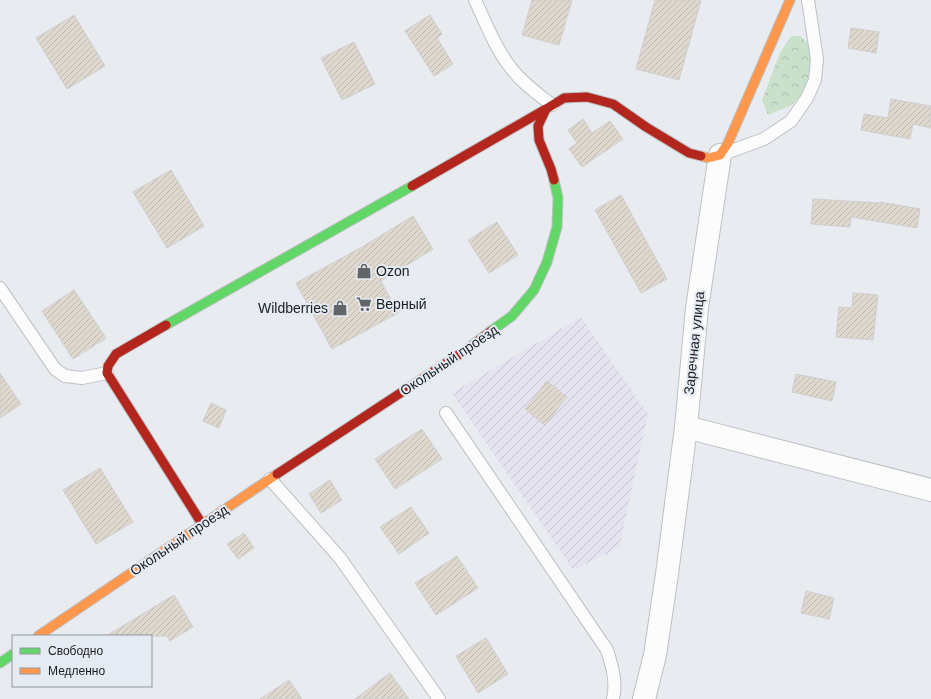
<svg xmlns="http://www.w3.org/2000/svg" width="931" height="699" font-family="Helvetica,sans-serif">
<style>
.industrial{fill:url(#industrial-furrows)}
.forest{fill:url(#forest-crowns)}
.building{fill:url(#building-hatch);stroke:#cececf}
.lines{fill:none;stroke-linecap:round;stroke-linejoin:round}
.lane-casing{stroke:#bdbfc3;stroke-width:14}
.street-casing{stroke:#bdbfc3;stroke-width:24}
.fast-casing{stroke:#bdbfc3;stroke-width:11}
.slow-casing{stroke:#bdbfc3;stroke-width:11}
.jam-casing{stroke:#bdbfc3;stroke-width:11}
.lane{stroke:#fcfcfd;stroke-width:12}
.street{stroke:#fcfcfd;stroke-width:22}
.fast{stroke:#63d668;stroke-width:9}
.slow{stroke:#ff974d;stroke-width:9}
.jam{stroke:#b3261e;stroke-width:9}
.labels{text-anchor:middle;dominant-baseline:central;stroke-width:4;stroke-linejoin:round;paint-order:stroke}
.poi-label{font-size:14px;fill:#1a1c1f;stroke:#e5ebf3;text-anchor:start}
.street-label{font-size:14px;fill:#1a1c1f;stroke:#e5ebf3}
</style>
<defs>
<pattern id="industrial-furrows" width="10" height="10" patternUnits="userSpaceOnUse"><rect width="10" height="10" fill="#e6e3f0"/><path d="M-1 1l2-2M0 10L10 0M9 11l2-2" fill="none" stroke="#c5c2cd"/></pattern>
<pattern id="forest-crowns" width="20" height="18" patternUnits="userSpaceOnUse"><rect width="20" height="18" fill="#c9e0ca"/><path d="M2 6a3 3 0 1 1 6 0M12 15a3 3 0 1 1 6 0" fill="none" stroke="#acc0ad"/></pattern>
<pattern id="building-hatch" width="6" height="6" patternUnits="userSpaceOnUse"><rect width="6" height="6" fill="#dfd8ce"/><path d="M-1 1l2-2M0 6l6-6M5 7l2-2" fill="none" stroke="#bfb9b0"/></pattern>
</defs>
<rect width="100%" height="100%" fill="#e8ecf0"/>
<path class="industrial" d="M581,317L648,414L619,548L573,570L452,393Z"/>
<path class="forest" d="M791,36H800L810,45V66L805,92L790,106L768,115L762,100L780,53Z"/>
<g class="building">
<path d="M532,0H572L559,45L522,35Z"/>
<path d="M655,0H701L679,80L636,69Z"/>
<path d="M74,15L105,66L67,89L36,38Z"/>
<path d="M430,15L442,34L437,38L453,64L434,76L405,31Z"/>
<path d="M851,28L879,32L876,53L848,48Z"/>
<path d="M354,42L375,84L342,100L321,58Z"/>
<path d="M891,99L931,106V128L913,124L910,139L861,130L864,114L888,118Z"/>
<path d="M583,119L592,133L610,121L623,139L582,167L569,149L577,143L568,130Z"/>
<path d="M171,170L204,226L167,248L133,192Z"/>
<path d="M621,195L667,279L641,293L595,210Z"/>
<path d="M813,199L880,203V202L920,209L917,228L851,217L850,227L811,224Z"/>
<path d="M413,216L433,249L381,281L398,313L332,349L296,283L362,247Z"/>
<path d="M497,222L518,255L489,273L468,240Z"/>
<path d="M74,290L106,338L73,359L42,311Z"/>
<path d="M853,293L878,295L873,340L836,337L839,307L852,308Z"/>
<path d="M0,373L21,404L0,418Z"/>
<path d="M796,374L836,382L832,401L792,392Z"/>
<path d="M547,381L567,397L545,425L525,409Z"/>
<path d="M211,403L226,410L219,428L203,421Z"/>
<path d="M422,429L442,459L395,489L375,459Z"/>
<path d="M100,468L133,522L96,544L63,490Z"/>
<path d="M330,480L342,500L321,513L309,494Z"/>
<path d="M411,507L429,533L399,554L380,527Z"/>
<path d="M244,533L254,548L238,559L227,544Z"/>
<path d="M457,556L478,588L436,615L415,583Z"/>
<path d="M806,591L834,598L829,619L801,613Z"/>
<path d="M174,595L193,627L170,641L167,636H106Z"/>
<path d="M486,638L508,674L478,693L456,656Z"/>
<path d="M390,673L409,699H355Z"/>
<path d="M289,680L302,699H260Z"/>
</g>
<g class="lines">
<g class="lane-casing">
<g id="lane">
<path d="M475,0C486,23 495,48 511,68C522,83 538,94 552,105"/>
<path d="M723,154L764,139L791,121L807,98L815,80L817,59L808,0"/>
<path d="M0,288L55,369L65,376L82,378L107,373"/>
<path d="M446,413L607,650C612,666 617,682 613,699"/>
<path d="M270,479L340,558L439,699"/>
</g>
</g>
<g class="street-casing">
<g id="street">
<path d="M686,427L931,490"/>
<path d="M644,699L655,655L667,574L686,427L697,308L720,155"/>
</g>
</g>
<g class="fast-casing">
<g id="fast">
<path d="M166,325L412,186"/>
<path d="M491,331L512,316L534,290L547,262L557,227L558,198L554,180"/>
<path d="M0,663L13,654"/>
</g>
</g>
<g class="slow-casing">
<g id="slow">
<path d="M701,156L708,158L720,155L728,143L790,0"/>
<path d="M38,636L277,474"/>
</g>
</g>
<g class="jam-casing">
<g id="jam">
<path d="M554,180L551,169L539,140L538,126L546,109L564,98L587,97L613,104L646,127L689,153L701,156"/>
<path d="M412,186L546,109"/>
<path d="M166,325L116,354L108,366L107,373L202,524"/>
<path d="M277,474L466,350L491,331"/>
</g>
</g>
<use href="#lane" class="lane"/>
<use href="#street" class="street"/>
<use href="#fast" class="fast"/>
<use href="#slow" class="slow"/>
<use href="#jam" class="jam"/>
</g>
<defs>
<g id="shop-bare" transform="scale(1.2)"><path d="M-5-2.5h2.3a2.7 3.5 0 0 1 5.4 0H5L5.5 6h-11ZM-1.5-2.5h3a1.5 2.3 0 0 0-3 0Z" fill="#626568" stroke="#e5ebf3" stroke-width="2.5" paint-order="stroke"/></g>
<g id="supermarket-bare" transform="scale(1.2)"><path d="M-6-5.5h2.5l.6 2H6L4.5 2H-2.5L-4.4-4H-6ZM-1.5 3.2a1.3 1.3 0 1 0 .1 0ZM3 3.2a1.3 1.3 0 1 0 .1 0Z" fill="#626568" stroke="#e5ebf3" stroke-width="2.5" paint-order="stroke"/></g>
</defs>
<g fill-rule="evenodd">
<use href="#shop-bare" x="364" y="271"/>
<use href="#supermarket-bare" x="364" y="304"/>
<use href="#shop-bare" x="340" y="308"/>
</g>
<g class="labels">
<g class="poi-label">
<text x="376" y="271">Ozon</text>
<text x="376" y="304">Верный</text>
<text x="328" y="308" text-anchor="end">Wildberries</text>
</g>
<g class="street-label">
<text transform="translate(694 343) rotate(-84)">Заречная улица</text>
<text transform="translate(449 360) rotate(-34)">Окольный проезд</text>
<text transform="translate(179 540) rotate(-34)">Окольный проезд</text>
</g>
</g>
<rect x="12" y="635" width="140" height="52" fill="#e5ebf3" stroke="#94989e"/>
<rect x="20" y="648" width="20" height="6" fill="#63d668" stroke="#94989e"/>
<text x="48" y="655" font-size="12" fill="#1a1c1f">Свободно</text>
<rect x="20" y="668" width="20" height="6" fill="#ff974d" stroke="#94989e"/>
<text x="48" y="675" font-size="12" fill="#1a1c1f">Медленно</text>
</svg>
